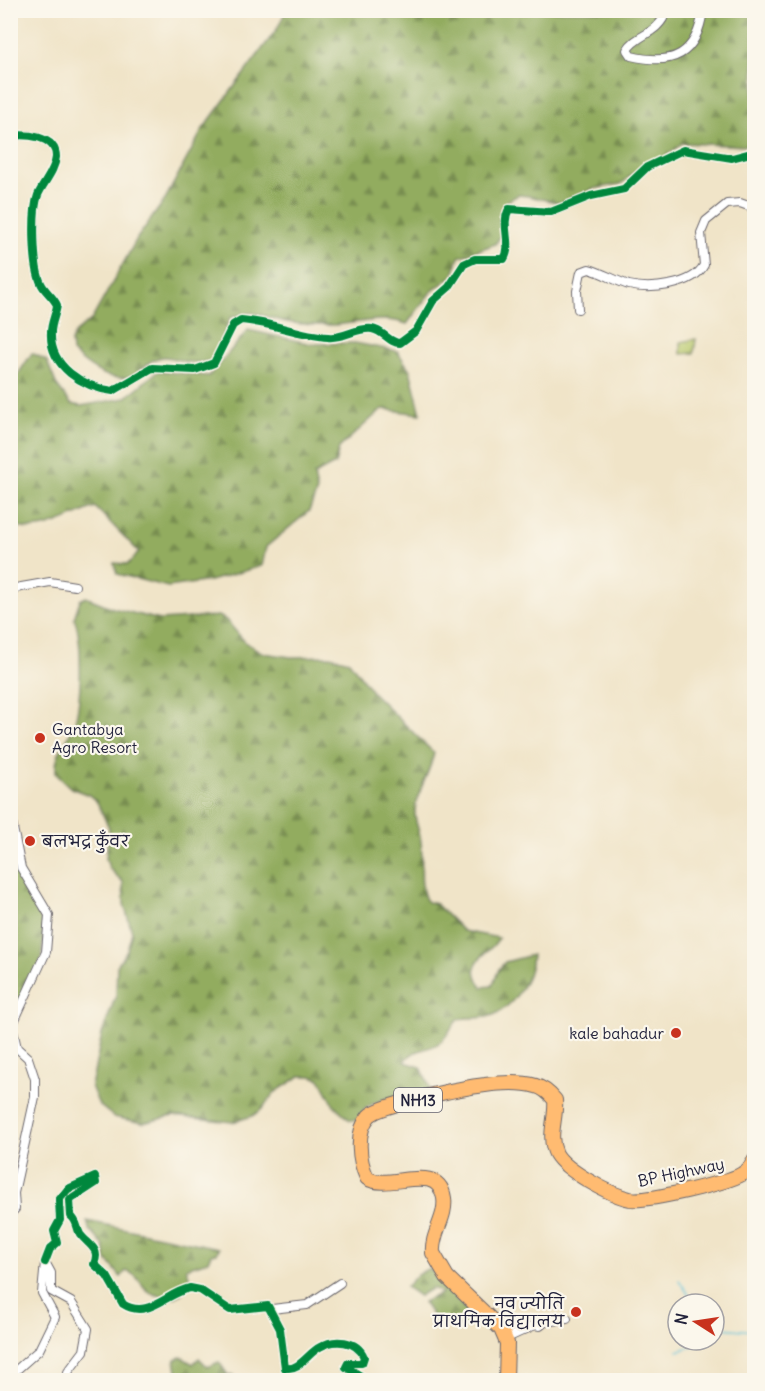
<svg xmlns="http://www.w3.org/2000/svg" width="765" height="1391" font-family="Delius,'Playpen Sans Deva',sans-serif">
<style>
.forest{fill:url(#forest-firs);stroke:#5a674d;stroke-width:1.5}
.park{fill:#b8c86b;stroke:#6d7553;stroke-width:1.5}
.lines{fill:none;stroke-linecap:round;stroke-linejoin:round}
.stream{stroke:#59c0d7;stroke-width:1.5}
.street-casing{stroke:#6a666c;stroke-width:10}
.highway-casing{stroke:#6a666c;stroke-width:16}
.street{stroke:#fff;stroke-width:8}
.highway{stroke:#ffbb71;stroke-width:14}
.cycleway-casing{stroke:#fbf7ec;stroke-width:11}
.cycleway{stroke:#00873e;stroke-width:8}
.poi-dot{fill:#c8321e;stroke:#fbf7ec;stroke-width:2}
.labels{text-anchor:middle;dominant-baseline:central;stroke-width:4.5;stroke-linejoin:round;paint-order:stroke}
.shield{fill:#fbf7ec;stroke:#636270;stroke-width:1.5}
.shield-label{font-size:15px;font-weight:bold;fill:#22223b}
.poi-label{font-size:16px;fill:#22223b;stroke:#fbf7ec;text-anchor:start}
.street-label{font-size:16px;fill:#22223b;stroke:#fbf7ec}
</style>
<defs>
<pattern id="forest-firs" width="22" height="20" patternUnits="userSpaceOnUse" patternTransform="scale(1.5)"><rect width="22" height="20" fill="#92ac5f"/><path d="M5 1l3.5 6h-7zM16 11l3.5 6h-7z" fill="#778c50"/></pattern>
</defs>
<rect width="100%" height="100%" fill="#fbf7ec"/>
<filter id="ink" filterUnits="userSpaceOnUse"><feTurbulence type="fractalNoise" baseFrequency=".0167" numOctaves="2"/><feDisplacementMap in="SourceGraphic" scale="12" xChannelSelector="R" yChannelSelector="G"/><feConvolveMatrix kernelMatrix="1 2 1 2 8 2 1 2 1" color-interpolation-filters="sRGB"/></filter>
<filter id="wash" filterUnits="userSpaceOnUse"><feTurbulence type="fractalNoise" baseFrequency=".008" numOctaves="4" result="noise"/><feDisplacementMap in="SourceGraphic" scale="24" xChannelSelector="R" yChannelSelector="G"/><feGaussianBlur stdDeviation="1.35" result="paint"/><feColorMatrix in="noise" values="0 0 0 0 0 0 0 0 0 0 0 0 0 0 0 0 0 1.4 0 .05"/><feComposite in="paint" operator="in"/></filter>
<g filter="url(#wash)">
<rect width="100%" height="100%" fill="#f0e4c8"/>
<g class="forest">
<path d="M286,11H754V127L747,146L682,143L667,156L641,167L621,184L593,189L560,203L528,196L518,195L509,200L503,207L501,236L495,244L459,257L453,275L430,293L407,324C379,314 353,326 325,325C310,325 292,324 279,320C254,314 257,309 230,318L214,361C206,361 198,363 190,362C182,362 171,356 163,357C151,358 144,368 135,374C113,387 87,366 72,352L71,341L76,332L92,319L138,237L164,201L203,129L277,29Z"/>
<path d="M248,330L312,344L355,343L397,351L410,370L421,414L382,409L339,448L335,464L314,475L317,491L309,511L266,547L262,566L210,581L168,587L117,574L114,563L128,564L139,552L95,507C68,517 38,538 11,524V385L32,353L47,361L57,386L71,404L81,406L125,398L158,371L209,376Z"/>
<path d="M86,597L113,608L160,620L219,616L226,620L246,643L263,653L291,657L330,656L349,661L373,693L434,753C430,773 417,791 415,810C414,821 420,831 421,842C424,862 417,883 427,902L436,904L463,931L499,938C489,956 463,959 482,987L492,986L499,969L505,962L532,955C531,980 512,1011 487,1017C477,1019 467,1016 458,1020C450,1027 448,1037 439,1043C428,1051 412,1048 405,1062L421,1067L431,1090C413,1095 360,1097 360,1120H350L334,1105L320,1079L311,1076H300L274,1093L261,1110L252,1116L233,1122L173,1116L143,1123L114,1117L99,1105L91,1086L93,1077L102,1034L116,995L117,966L127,950L132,932L124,904L123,882L109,868L106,859L109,828L97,802L89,795L71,788L56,774C54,754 66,744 73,727C82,706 83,638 74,618L80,600Z"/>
<path d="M10,829L16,862L45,926L41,961L11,1019Z"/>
<path d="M87,1221L219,1248L217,1253L211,1254L208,1261L186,1268L191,1281L181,1282L178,1285L182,1293L176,1297C168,1296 159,1297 151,1293C141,1288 139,1274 126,1271L121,1277L106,1259L104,1246L89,1229Z"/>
<path d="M429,1268L443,1282L464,1308L481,1318L484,1324L475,1322L468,1327L439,1326L423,1302L442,1293L432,1288L419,1296L406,1287L417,1275Z"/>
<path d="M181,1357L193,1364L199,1358L208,1367L219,1362L228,1375L235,1376C213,1376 197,1386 177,1372L175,1359Z"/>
</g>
<path class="park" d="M696,339L694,353L681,354V342Z"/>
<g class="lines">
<g class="stream">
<path d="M679,1280L695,1304"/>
<path d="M714,1323L722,1328L754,1331"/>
<path d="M714,1337L721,1329"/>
<path d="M678,1351L711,1340"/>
</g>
</g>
</g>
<g filter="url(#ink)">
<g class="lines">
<g class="street-casing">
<g id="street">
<path d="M667,10C658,36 637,33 627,50L631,56C673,66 697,55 703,10"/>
<path d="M10,136C25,134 56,135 56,157C55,171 43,183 38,195C32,211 33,266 41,283C44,291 53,296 57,305C56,314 51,323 51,332C49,367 83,387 113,391L152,368L195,370L214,363L233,325L241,320C270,322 298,335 328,337C343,339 357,327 372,329C384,331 389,343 400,343L416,331L433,301L449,287L464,264L475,259H504C513,245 500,225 509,209L551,212L591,196L624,189L647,167L683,150L732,158L751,153L754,145"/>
<path d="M578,309L577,291L581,272L589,269C603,273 616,281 629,285C650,290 693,286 704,265L701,233L706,221L727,204L740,203L754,208"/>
<path d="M10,589L50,582L75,586"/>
<path d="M10,813L21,868L49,915L46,952L12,1026L17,1048L28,1058L35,1079V1097L14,1193L15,1209L10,1214"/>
<path d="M10,1234V1248"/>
<path d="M45,1262L50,1249L57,1243L54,1231L60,1220L59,1200L68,1189L95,1177L96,1183L70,1200L71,1216C78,1222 76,1227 80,1234C88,1245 101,1248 94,1264L107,1276L123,1304C148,1320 166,1293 190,1288L200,1290L230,1310L268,1306L280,1329L285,1368C299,1371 308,1353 320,1347C334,1338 357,1340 364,1357L362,1363H348L346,1367L367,1380"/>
<path d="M272,1309L307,1305L340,1283"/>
<path d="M507,1338L535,1325L540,1326L545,1322L567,1319"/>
<path d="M13,1380V1373L39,1350L55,1317L42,1293L45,1262L51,1273V1291L71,1302L88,1329L84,1351L68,1372V1380"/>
</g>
</g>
<g class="highway-casing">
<path id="highway" d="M506,1380L507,1343L501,1329L447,1277L433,1253C431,1234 447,1217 444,1198C438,1160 388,1192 367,1178C359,1161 355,1132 369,1116C379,1105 466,1087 485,1085C500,1083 522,1082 536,1086C544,1088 550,1094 555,1100C557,1118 547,1136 556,1154C566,1171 611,1195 630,1199C646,1202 727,1183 742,1174C748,1171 751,1167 754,1161"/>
</g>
<use href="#street" class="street"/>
<use href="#highway" class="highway"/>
<g class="cycleway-casing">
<g id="cycleway">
<path d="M10,136C25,134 56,135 56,157C55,171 43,183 38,195C32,211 33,266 41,283C44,291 53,296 57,305C56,314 51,323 51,332C49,367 83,387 113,391L152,368L195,370L214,363L233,325L241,320C270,322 298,335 328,337C343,339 357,327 372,329C384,331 389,343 400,343L416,331L433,301L449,287L464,264L475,259H504C513,245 500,225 509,209L551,212L591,196L624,189L647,167L683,150L732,158L751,153L754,145"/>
<path d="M45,1262L50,1249L57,1243L54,1231L60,1220L59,1200L68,1189L95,1177L96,1183L70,1200L71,1216C78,1222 76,1227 80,1234C88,1245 101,1248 94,1264L107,1276L123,1304C148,1320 166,1293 190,1288L200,1290L230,1310L268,1306L280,1329L285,1368C299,1371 308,1353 320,1347C334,1338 357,1340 364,1357L362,1363H348L346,1367L367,1380"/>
</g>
</g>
<use href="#cycleway" class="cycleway"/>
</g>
</g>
<g class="poi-dot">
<circle cx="40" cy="738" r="6"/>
<circle cx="30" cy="841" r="6"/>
<circle cx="676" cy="1033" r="6"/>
<circle cx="576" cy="1312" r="6"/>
</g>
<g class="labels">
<rect class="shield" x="394" y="1088" width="48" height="24" rx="4.5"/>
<g class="shield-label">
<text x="418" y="1100">NH13</text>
</g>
<g class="poi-label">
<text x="52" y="729">Gantabya<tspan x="52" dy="18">Agro Resort</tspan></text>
<text x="42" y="841">बलभद्र कुँवर</text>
<text x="664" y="1033" text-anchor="end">kale bahadur</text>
<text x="564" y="1303" text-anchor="end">नव ज्योति<tspan x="564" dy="18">प्राथमिक विद्यालय</tspan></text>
</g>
<g class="street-label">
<text transform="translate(681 1172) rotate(-12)">BP Highway</text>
</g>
</g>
<rect width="765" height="1391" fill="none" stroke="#fbf7ec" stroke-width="36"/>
<g transform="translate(696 1322) rotate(282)"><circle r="28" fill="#fbf7ec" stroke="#a4a2a5" stroke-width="1.5"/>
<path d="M0-4.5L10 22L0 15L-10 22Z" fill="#c8321e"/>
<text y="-9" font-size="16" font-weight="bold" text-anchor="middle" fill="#22223b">N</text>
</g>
</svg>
